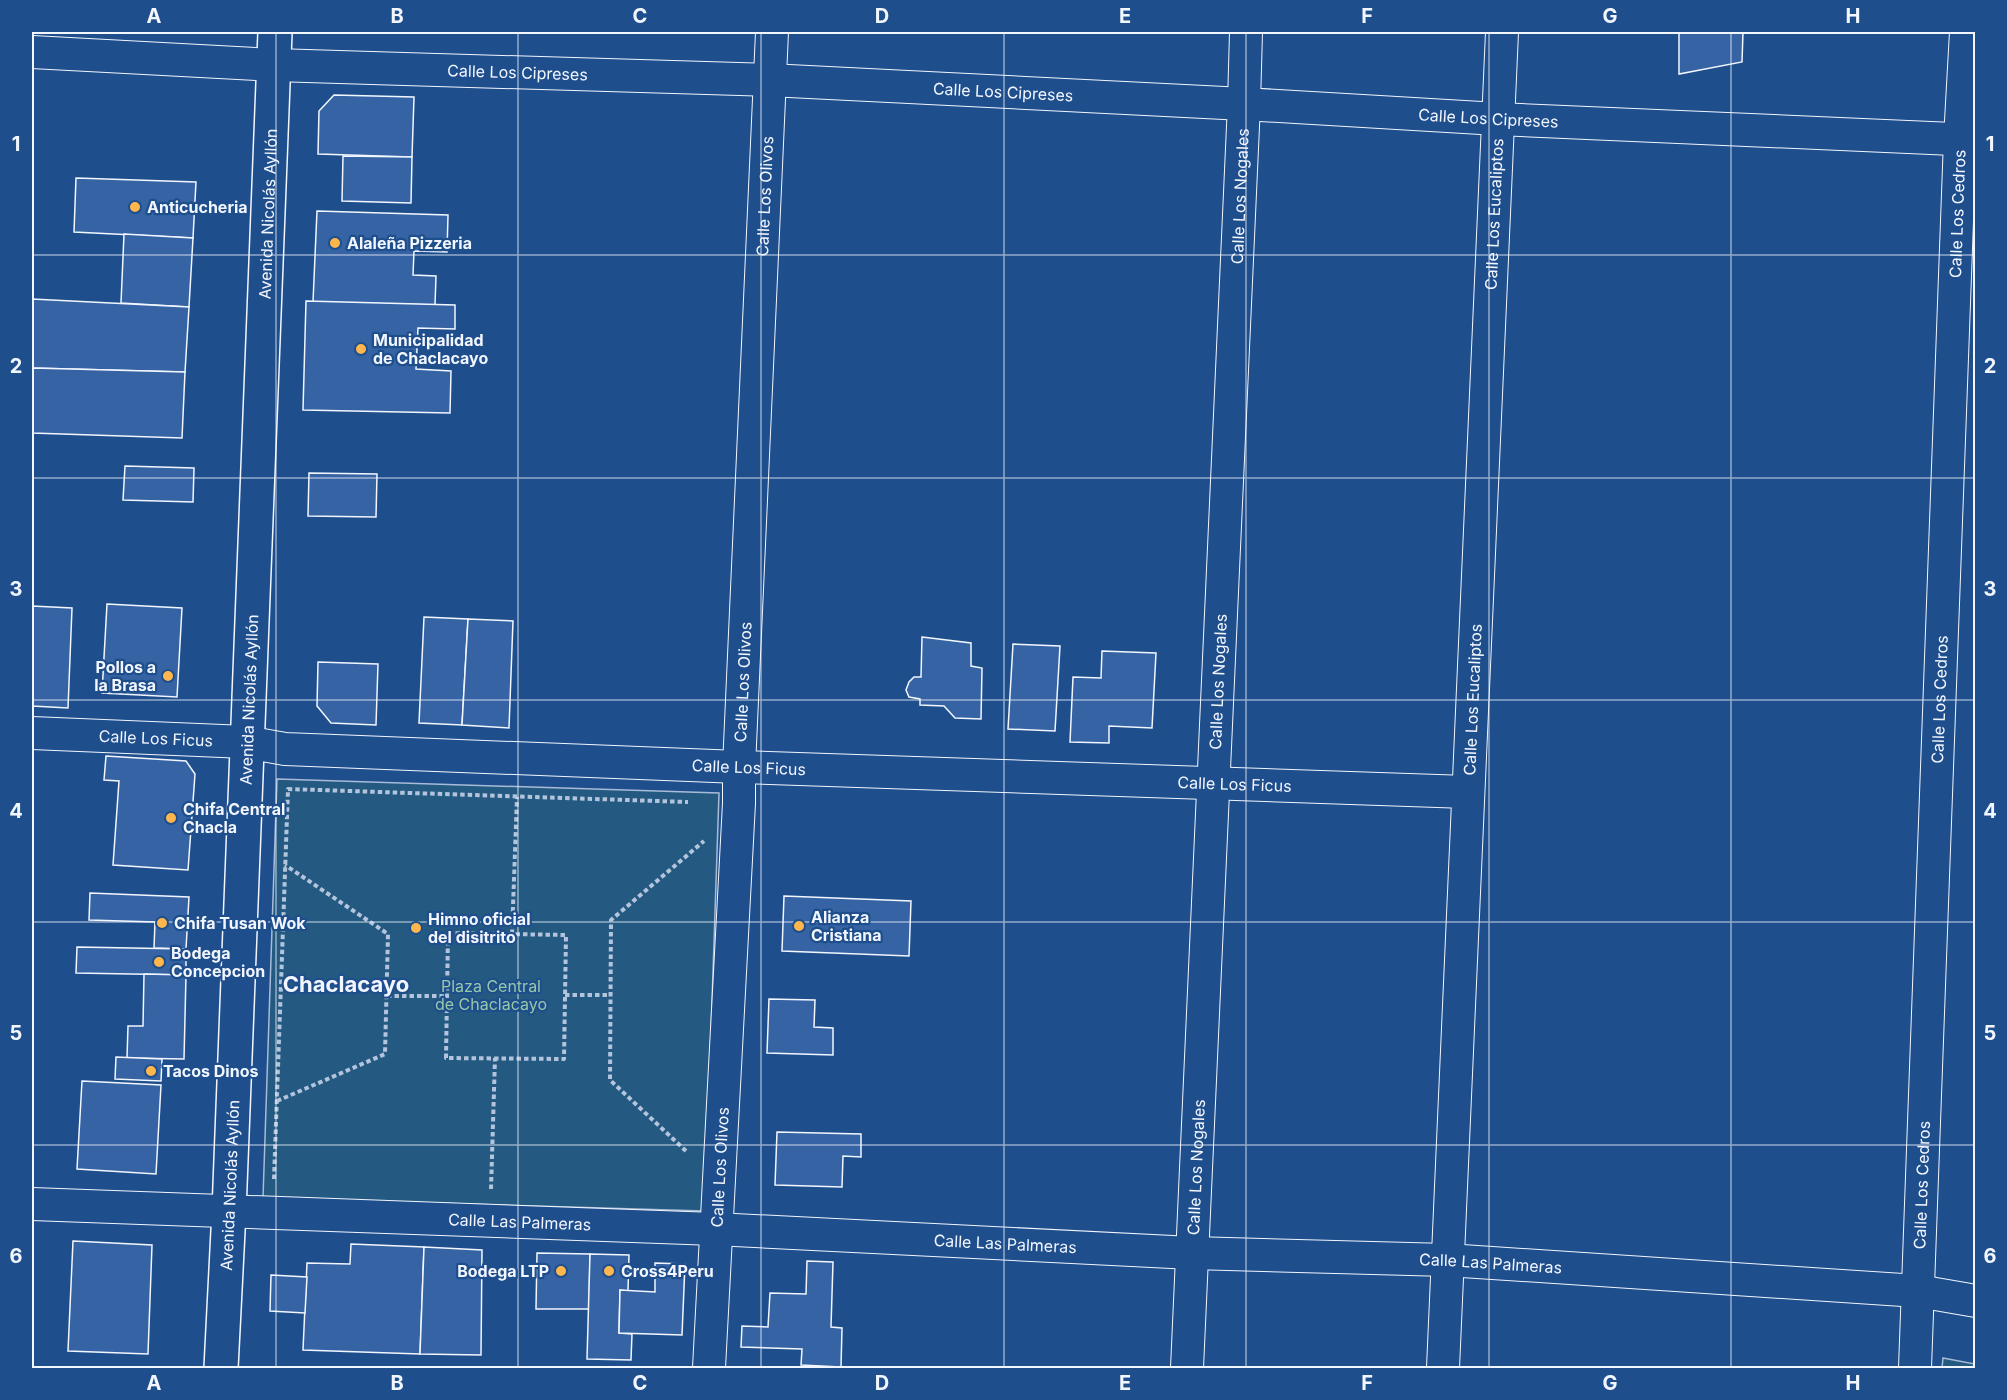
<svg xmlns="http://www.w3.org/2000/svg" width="2007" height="1400" font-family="Inter,sans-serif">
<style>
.green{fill:#245a82;stroke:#a8bbd7;stroke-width:1.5}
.building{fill:#3563a3;stroke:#f2f6ff;stroke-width:1.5}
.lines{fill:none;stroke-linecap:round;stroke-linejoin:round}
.street-casing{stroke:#f2f6ff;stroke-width:34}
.highway-casing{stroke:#f2f6ff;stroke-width:36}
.path{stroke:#b3c4dc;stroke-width:4;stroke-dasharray:4.5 3;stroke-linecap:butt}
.street{stroke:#1f4e8c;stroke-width:32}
.highway{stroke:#1f4e8c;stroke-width:33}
.grid{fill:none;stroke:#f2f6ff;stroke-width:1.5;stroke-opacity:0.55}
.poi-dot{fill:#ffb74d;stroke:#1f4e8c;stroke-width:2}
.labels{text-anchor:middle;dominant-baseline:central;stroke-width:4.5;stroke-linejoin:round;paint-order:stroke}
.street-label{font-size:16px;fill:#f2f6ff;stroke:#1f4e8c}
.poi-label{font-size:16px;font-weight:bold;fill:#f2f6ff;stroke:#1f4e8c;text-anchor:start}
.park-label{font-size:16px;fill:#97c8a6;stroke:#1f4e8c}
.district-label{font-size:22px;font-weight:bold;fill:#f2f6ff;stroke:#1f4e8c}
.neatline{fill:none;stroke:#f2f6ff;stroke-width:2}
.grid-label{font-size:20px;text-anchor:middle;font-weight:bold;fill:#f2f6ff}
</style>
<rect width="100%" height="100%" fill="#1f4e8c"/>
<g class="green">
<path d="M277,779L719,793L705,1211L263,1198Z"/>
<path d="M1943,1358L1975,1364V1368H1942Z"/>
</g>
<g class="building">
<path d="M1679,32H1743L1742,62L1679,74Z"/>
<path d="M334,95L414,97L412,157L318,154L319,111Z"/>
<path d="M343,156L412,157L411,203L342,201Z"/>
<path d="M76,178L196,182L193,238L74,232Z"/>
<path d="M317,211L448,215L447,252L414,251L413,275L436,276L435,305L313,302Z"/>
<path d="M124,234L193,238L189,307L121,303Z"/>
<path d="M32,299L189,307L185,372L32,368Z"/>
<path d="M306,301L455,305V329L418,328L416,369L451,371L450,413L303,410Z"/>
<path d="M32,368L185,372L182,438L32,433Z"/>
<path d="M125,466L194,468L193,502L123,500Z"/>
<path d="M309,473L377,474L376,517L308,516Z"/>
<path d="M107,604L182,608L177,697L102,693Z"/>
<path d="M32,606L72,608L68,708L32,706Z"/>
<path d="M424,617L468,619L462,725L419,723Z"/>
<path d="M468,619L513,621L509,728L462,725Z"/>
<path d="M922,637L971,643V666L982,668L981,719L955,718L944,706L920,705V699L909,697L906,690L909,682L914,677H921Z"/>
<path d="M1013,644L1060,646L1055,731L1008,729Z"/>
<path d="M1102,651L1156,653L1152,728L1109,726V743L1070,742L1073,677L1101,678Z"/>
<path d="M318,662L378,664L376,725L331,723L317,706Z"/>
<path d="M106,756L186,761L195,774L188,870L113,865L119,781L104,780Z"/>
<path d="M90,893L189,897L186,949L154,948L155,922L89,920Z"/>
<path d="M784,896L911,901L909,956L782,951Z"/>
<path d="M77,947L186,949V975L76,973Z"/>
<path d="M144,974L186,975L184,1059L127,1058L128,1026H143Z"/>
<path d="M769,999L815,1000L814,1027L833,1028V1055L767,1053Z"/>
<path d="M116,1057L162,1059L161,1081L115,1079Z"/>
<path d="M82,1081L161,1085L156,1174L77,1169Z"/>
<path d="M777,1132L861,1134V1157L843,1156L842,1187L775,1185Z"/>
<path d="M73,1241L152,1245L148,1354L68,1351Z"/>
<path d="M351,1244L424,1247L420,1354L303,1350L307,1263L350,1264Z"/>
<path d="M424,1247L482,1250L481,1355L420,1354Z"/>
<path d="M537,1253L590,1254L589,1309H536Z"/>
<path d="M590,1254L629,1255L628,1291L620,1290L619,1333L632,1334L631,1360L587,1359Z"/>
<path d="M807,1261L833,1262L831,1327L842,1328L841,1367L801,1365L802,1349L741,1347L742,1326L768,1327L770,1293L806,1294Z"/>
<path d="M655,1263L685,1264L682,1335L619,1333L620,1290L655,1292Z"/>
<path d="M271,1275L307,1277L305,1313L270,1311Z"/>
</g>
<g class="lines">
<g class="street-casing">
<g id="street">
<path id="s1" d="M32,52L274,65L769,80L1244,104L1498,119L1976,140"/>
<path id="s2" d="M32,733L246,742L285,749L739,767L1467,792"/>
<path id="s3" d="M32,1204L715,1229L1192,1253L1447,1260L1918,1291L1976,1301"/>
<path id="s4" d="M709,1368L739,803V767L772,32"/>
<path id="s5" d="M1187,1368L1244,104L1246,32"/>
<path id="s6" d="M1443,1368L1502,32"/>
<path id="s7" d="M1915,1368L1960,139L1966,32"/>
</g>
</g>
<g class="highway-casing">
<g id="highway">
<path id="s8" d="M221,1368L229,1211L275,32"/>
</g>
</g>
<g class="path">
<path d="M448,933L566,935L564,1059L446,1058Z"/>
<path d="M512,934L517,797"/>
<path d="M565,995H610"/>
<path d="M387,996H448"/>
<path d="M277,1101L385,1054L388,934L285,865"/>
<path d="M686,1151L610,1080L611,920L704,841"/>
<path d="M274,1179L288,789L688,802"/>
<path d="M491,1189L495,1058"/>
</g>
<use href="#street" class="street"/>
<use href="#highway" class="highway"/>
</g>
<path class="grid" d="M276,32V1368M518,32V1368M761,32V1368M1004,32V1368M1246,32V1368M1489,32V1368M1731,32V1368M32,255H1976M32,478H1976M32,700H1976M32,922H1976M32,1145H1976"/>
<g class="poi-dot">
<circle cx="135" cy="207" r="6"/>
<circle cx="335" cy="243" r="6"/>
<circle cx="361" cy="349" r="6"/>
<circle cx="168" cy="676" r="6"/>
<circle cx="171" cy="818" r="6"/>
<circle cx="162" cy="923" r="6"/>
<circle cx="799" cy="926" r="6"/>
<circle cx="416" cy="928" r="6"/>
<circle cx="159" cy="962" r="6"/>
<circle cx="151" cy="1071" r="6"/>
<circle cx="561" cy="1271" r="6"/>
<circle cx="609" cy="1271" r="6"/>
</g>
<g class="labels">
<g class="street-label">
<text stroke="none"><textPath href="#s1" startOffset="486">Calle Los Cipreses</textPath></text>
<text stroke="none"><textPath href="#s1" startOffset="972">Calle Los Cipreses</textPath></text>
<text stroke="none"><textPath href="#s1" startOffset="1458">Calle Los Cipreses</textPath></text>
<text stroke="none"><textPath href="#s4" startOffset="1173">Calle Los Olivos</textPath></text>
<text stroke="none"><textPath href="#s5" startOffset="1173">Calle Los Nogales</textPath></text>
<text stroke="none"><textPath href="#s8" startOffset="1155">Avenida Nicolás Ayllón</textPath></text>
<text stroke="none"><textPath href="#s6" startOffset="1155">Calle Los Eucaliptos</textPath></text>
<text stroke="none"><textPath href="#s7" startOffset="1155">Calle Los Cedros</textPath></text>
<text stroke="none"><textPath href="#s4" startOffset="687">Calle Los Olivos</textPath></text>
<text stroke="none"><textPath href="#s5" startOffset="687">Calle Los Nogales</textPath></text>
<text stroke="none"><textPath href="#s8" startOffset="669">Avenida Nicolás Ayllón</textPath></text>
<text stroke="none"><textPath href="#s6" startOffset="669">Calle Los Eucaliptos</textPath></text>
<text stroke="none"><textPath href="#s7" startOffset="669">Calle Los Cedros</textPath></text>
<text stroke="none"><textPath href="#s2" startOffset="124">Calle Los Ficus</textPath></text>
<text stroke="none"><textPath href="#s2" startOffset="718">Calle Los Ficus</textPath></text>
<text stroke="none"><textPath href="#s2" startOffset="1204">Calle Los Ficus</textPath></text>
<text stroke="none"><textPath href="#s4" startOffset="201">Calle Los Olivos</textPath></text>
<text stroke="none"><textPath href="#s5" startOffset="201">Calle Los Nogales</textPath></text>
<text stroke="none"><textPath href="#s8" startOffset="183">Avenida Nicolás Ayllón</textPath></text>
<text stroke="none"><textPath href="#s7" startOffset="183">Calle Los Cedros</textPath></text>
<text stroke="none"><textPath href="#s3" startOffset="488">Calle Las Palmeras</textPath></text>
<text stroke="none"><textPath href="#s3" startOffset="974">Calle Las Palmeras</textPath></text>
<text stroke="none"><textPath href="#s3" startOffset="1460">Calle Las Palmeras</textPath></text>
</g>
<g class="poi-label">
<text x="147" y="207">Anticucheria</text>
<text x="347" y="243">Alaleña Pizzeria</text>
<text x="373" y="340">Municipalidad<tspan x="373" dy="18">de Chaclacayo</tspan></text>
<text x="156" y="667" text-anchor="end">Pollos a<tspan x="156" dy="18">la Brasa</tspan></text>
<text x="183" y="809">Chifa Central<tspan x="183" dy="18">Chacla</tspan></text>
<text x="811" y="917">Alianza<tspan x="811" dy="18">Cristiana</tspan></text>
<text x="428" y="919">Himno oficial<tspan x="428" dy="18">del disitrito</tspan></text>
<text x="174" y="923">Chifa Tusan Wok</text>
<text x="171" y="953">Bodega<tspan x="171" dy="18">Concepcion</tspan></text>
<text x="163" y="1071">Tacos Dinos</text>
<text x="549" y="1271" text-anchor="end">Bodega LTP</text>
<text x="621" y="1271">Cross4Peru</text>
</g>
<g class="park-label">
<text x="491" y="986">Plaza Central<tspan x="491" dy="18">de Chaclacayo</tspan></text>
</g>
<g class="district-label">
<text x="346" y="984">Chaclacayo</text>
</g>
</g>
<rect width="2007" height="1400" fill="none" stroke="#1f4e8c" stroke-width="66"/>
<rect x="33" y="33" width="1941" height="1334" class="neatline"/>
<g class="grid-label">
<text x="154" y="23">A</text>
<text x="397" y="23">B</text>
<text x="640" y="23">C</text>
<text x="882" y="23">D</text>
<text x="1125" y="23">E</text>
<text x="1367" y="23">F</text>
<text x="1610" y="23">G</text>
<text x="1853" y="23">H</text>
<text x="16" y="151">1</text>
<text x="1990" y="151">1</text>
<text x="16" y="373">2</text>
<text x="1990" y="373">2</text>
<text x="16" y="596">3</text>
<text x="1990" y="596">3</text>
<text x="16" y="818">4</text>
<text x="1990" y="818">4</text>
<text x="16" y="1040">5</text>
<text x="1990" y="1040">5</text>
<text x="16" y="1263">6</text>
<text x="1990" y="1263">6</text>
<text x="154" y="1390">A</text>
<text x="397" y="1390">B</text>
<text x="640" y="1390">C</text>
<text x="882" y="1390">D</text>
<text x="1125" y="1390">E</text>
<text x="1367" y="1390">F</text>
<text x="1610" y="1390">G</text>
<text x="1853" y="1390">H</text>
</g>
</svg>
